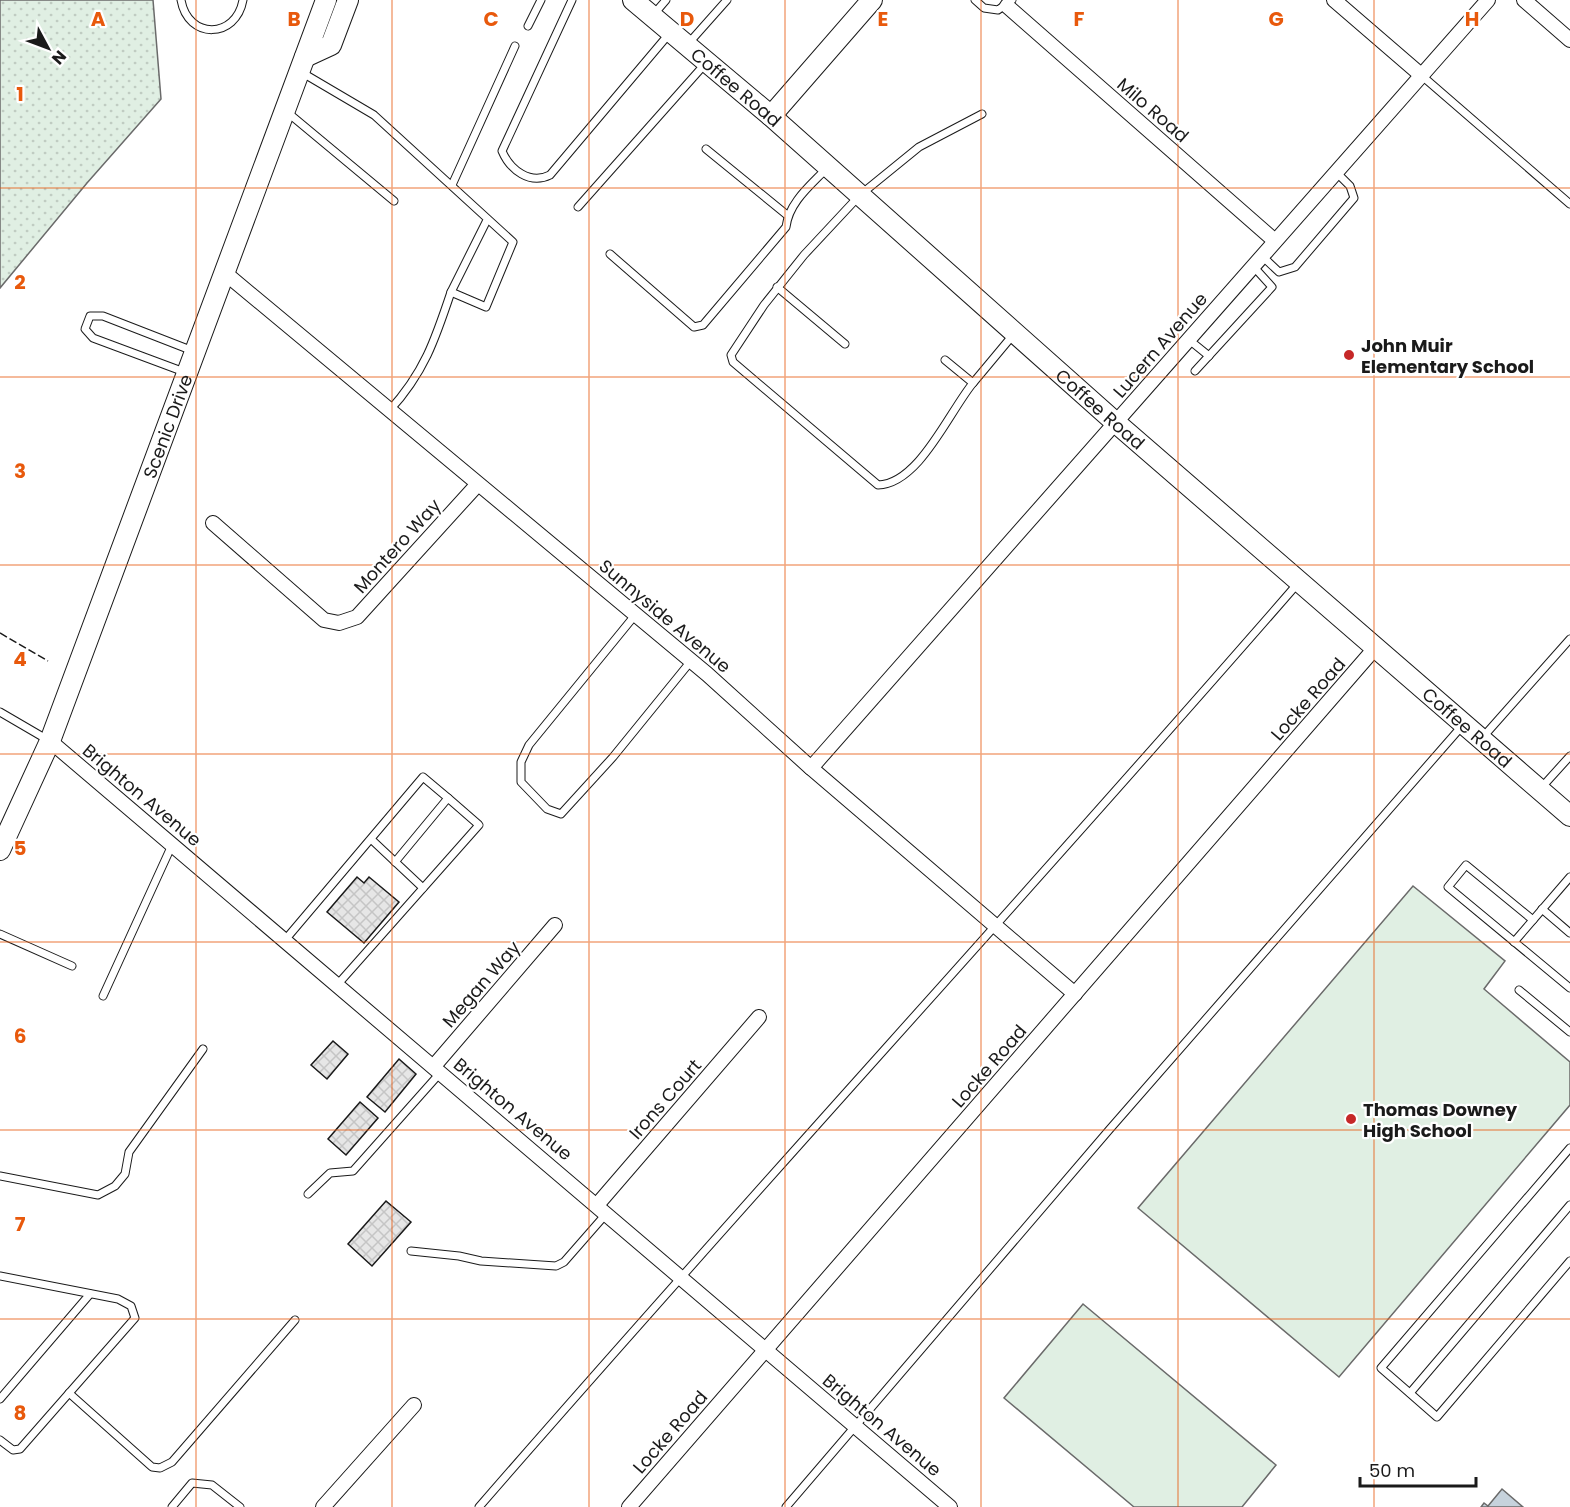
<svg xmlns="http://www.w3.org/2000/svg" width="1570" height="1507" font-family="Poppins,sans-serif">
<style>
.grass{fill:url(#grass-dots);stroke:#6a6a6a;stroke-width:1.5}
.garden{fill:#e0efe3;stroke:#6a6a6a;stroke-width:1.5}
.water{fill:#c6d2dc;stroke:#6a6a6a;stroke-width:1.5}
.building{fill:url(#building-cross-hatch);stroke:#1a1a1a;stroke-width:1.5}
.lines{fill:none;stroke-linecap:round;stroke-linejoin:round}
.lane-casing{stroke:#1a1a1a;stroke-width:9}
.street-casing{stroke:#1a1a1a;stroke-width:16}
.secondary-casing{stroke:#1a1a1a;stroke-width:22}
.lane{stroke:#fff;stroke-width:7}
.street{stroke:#fff;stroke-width:14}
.secondary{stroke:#fff;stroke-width:20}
.fence{stroke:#1a1a1a;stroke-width:1.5;stroke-dasharray:8 3;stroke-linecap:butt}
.grid{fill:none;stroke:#e8590c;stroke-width:1.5;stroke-opacity:0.55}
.poi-dot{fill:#c62828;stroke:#fff;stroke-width:2}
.labels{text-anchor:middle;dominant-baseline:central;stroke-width:4.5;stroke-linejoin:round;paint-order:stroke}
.street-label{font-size:18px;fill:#1a1a1a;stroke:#fff}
.poi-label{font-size:18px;font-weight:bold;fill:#1a1a1a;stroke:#fff;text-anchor:start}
.grid-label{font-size:20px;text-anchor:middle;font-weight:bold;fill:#e8590c;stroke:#fff;stroke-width:4.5;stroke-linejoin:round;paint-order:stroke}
</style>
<defs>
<pattern id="grass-dots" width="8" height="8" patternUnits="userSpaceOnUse" patternTransform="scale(1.5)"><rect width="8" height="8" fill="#e0efe3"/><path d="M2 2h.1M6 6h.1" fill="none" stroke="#c0ccc2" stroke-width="1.8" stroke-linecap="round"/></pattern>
<pattern id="building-cross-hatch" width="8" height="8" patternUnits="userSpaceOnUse" patternTransform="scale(1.5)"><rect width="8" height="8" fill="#e6e6e6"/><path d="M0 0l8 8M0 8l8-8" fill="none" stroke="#c5c5c5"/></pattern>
</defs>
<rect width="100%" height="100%" fill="#fff"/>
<path class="grass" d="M0,0H153L161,99L87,183L0,288Z"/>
<g class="garden">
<path d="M1413,886L1505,961L1484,989L1570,1062V1105L1339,1377L1138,1208Z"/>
<path d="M1083,1304L1276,1465L1242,1507H1134L1004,1398Z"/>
</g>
<path class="water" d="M1502,1489L1523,1507H1481L1484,1503L1488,1506Z"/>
<g class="building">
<path d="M357,877L364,883L369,877L399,902L364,943L327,912Z"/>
<path d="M333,1041L348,1054L327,1079L311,1065Z"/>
<path d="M399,1059L416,1074L385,1112L367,1097Z"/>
<path d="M360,1102L378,1118L346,1155L328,1139Z"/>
<path d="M386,1201L411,1222L372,1266L348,1244Z"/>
</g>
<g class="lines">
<g class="lane-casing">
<g id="lane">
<path d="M181,0C188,40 236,39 243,0"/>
<path d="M572,0L502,151C510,170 530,185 550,175L669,34"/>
<path d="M975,0L984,8L998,10L1012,0"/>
<path d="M654,14L666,0"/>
<path d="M528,26L541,0"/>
<path d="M687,45L727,0"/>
<path d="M301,72L374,115L513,242L486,307L451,292L487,220"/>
<path d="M1421,75L1570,204"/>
<path d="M287,112L394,201"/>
<path d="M706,149L787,215"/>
<path d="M452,185L515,46"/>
<path d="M578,207L705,64"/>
<path d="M610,254L694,327L703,325L786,227C789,202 811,185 827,168"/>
<path d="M1262,256L1279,272L1295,267L1354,198L1350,186L1336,172"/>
<path d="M777,287L845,344"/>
<path d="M1188,339L1209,356"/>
<path d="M945,360L973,383L1013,335"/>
<path d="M1195,371L1272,287L1253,266"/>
<path d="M187,373L93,338L85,329L90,316H103L193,351"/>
<path d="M973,383C949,412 919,484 878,485L733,362L731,355L764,305L804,255L860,195L919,147L982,114"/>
<path d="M389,411C424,373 435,340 451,292"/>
<path d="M636,614L529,745L521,762V782L547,809L561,814L613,757L691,661"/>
<path d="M0,712L48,740"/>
<path d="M1483,737L1570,639"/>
<path d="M1542,787L1570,756"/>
<path d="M372,840L423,888"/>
<path d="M1542,909L1570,933"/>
<path d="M1533,920L1466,865L1448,887L1570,988"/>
<path d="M0,934L72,966"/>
<path d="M285,940L423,777L448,798"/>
<path d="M1514,942L1570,877"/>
<path d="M338,984L479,825L448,798L395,862"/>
<path d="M1519,990L1570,1032"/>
<path d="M103,996L172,845"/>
<path d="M1570,1148L1381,1368L1437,1417L1570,1261"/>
<path d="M0,1176L98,1195L115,1186L125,1174L129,1152L203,1049"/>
<path d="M308,1194L330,1173L353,1171L441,1072"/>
<path d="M411,1251L459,1256L481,1261L556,1266L564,1262L606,1214"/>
<path d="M0,1276L118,1299L131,1306L135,1318L20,1449L13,1450L0,1440"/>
<path d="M69,1393L152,1467L160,1468L172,1462L295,1320"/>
<path d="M1410,1393L1570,1205"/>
<path d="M0,1399L90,1294"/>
<path d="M172,1507L192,1483L212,1485L240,1507"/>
<path d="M479,1507C749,1196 1029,893 1299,582"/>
<path d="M786,1507L1109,1130L1462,726"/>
</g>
</g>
<g class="street-casing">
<g id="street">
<path d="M1334,0L1421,75"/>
<path d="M1524,0L1570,40"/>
<path d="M1007,6L1275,241"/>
<path d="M225,273L707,674L811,768L1075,994"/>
<path d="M213,523L324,620L339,623L357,617L477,485"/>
<path d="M50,741L950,1507"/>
<path d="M811,768L1488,0"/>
<path d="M434,1066L555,925"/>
<path d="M597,1205L759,1017"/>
<path d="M323,1507L414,1405"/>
<path d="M629,1507L1376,647"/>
</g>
</g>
<g class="secondary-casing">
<g id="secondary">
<path id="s1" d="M633,0L771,116L1115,422L1570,816"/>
<path d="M305,57L331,45L348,0"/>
<path d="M771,116L872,0"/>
<path id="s2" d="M0,850L50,741L326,0"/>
</g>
</g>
<use href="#lane" class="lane"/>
<use href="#street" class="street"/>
<use href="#secondary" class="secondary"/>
<path class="fence" d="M0,633L48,661"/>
</g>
<path class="grid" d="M196,0V1507M392,0V1507M589,0V1507M785,0V1507M981,0V1507M1178,0V1507M1374,0V1507M0,188H1570M0,377H1570M0,565H1570M0,754H1570M0,942H1570M0,1130H1570M0,1319H1570"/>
<g class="poi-dot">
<circle cx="1349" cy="355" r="6"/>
<circle cx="1351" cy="1119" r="6"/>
</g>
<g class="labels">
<g class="street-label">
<text stroke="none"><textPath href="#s1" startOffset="135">Coffee Road</textPath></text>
<text transform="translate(1153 110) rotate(41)">Milo Road</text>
<text transform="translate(1160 345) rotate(-49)">Lucern Avenue</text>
<text stroke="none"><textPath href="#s1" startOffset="621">Coffee Road</textPath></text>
<text stroke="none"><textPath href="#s2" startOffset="456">Scenic Drive</textPath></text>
<text transform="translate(397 546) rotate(-48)">Montero Way</text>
<text transform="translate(665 616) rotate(40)">Sunnyside Avenue</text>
<text transform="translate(1308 699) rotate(-49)">Locke Road</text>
<text stroke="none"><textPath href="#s1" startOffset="1107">Coffee Road</textPath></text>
<text transform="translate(142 795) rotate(40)">Brighton Avenue</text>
<text transform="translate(481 984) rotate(-49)">Megan Way</text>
<text transform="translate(989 1066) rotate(-49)">Locke Road</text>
<text transform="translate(665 1099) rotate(-49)">Irons Court</text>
<text transform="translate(513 1109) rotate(40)">Brighton Avenue</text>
<text transform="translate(882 1425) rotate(40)">Brighton Avenue</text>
<text transform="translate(670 1432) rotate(-49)">Locke Road</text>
</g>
<g class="poi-label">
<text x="1361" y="345">John Muir<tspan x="1361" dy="21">Elementary School</tspan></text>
<text x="1363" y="1109">Thomas Downey<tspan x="1363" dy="21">High School</tspan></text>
</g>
</g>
<g class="grid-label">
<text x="98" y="26">A</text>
<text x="294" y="26">B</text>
<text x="491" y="26">C</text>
<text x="687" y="26">D</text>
<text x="883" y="26">E</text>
<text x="1079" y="26">F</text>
<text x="1276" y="26">G</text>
<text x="1472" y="26">H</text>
<text x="20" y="101">1</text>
<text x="20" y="289">2</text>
<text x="20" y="478">3</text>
<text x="20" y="666">4</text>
<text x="20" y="855">5</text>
<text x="20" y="1043">6</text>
<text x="20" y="1231">7</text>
<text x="20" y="1420">8</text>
</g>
<g transform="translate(48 48) rotate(131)" stroke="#ffffff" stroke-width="4.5" paint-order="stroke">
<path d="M0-4.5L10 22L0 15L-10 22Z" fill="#1a1a1a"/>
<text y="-9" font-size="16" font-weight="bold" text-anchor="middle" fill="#1a1a1a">N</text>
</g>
<path d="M1360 1477v9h116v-9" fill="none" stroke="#1a1a1a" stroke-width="3"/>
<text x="1369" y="1477" font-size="18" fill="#1a1a1a" stroke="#ffffff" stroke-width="4.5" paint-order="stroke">50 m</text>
</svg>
